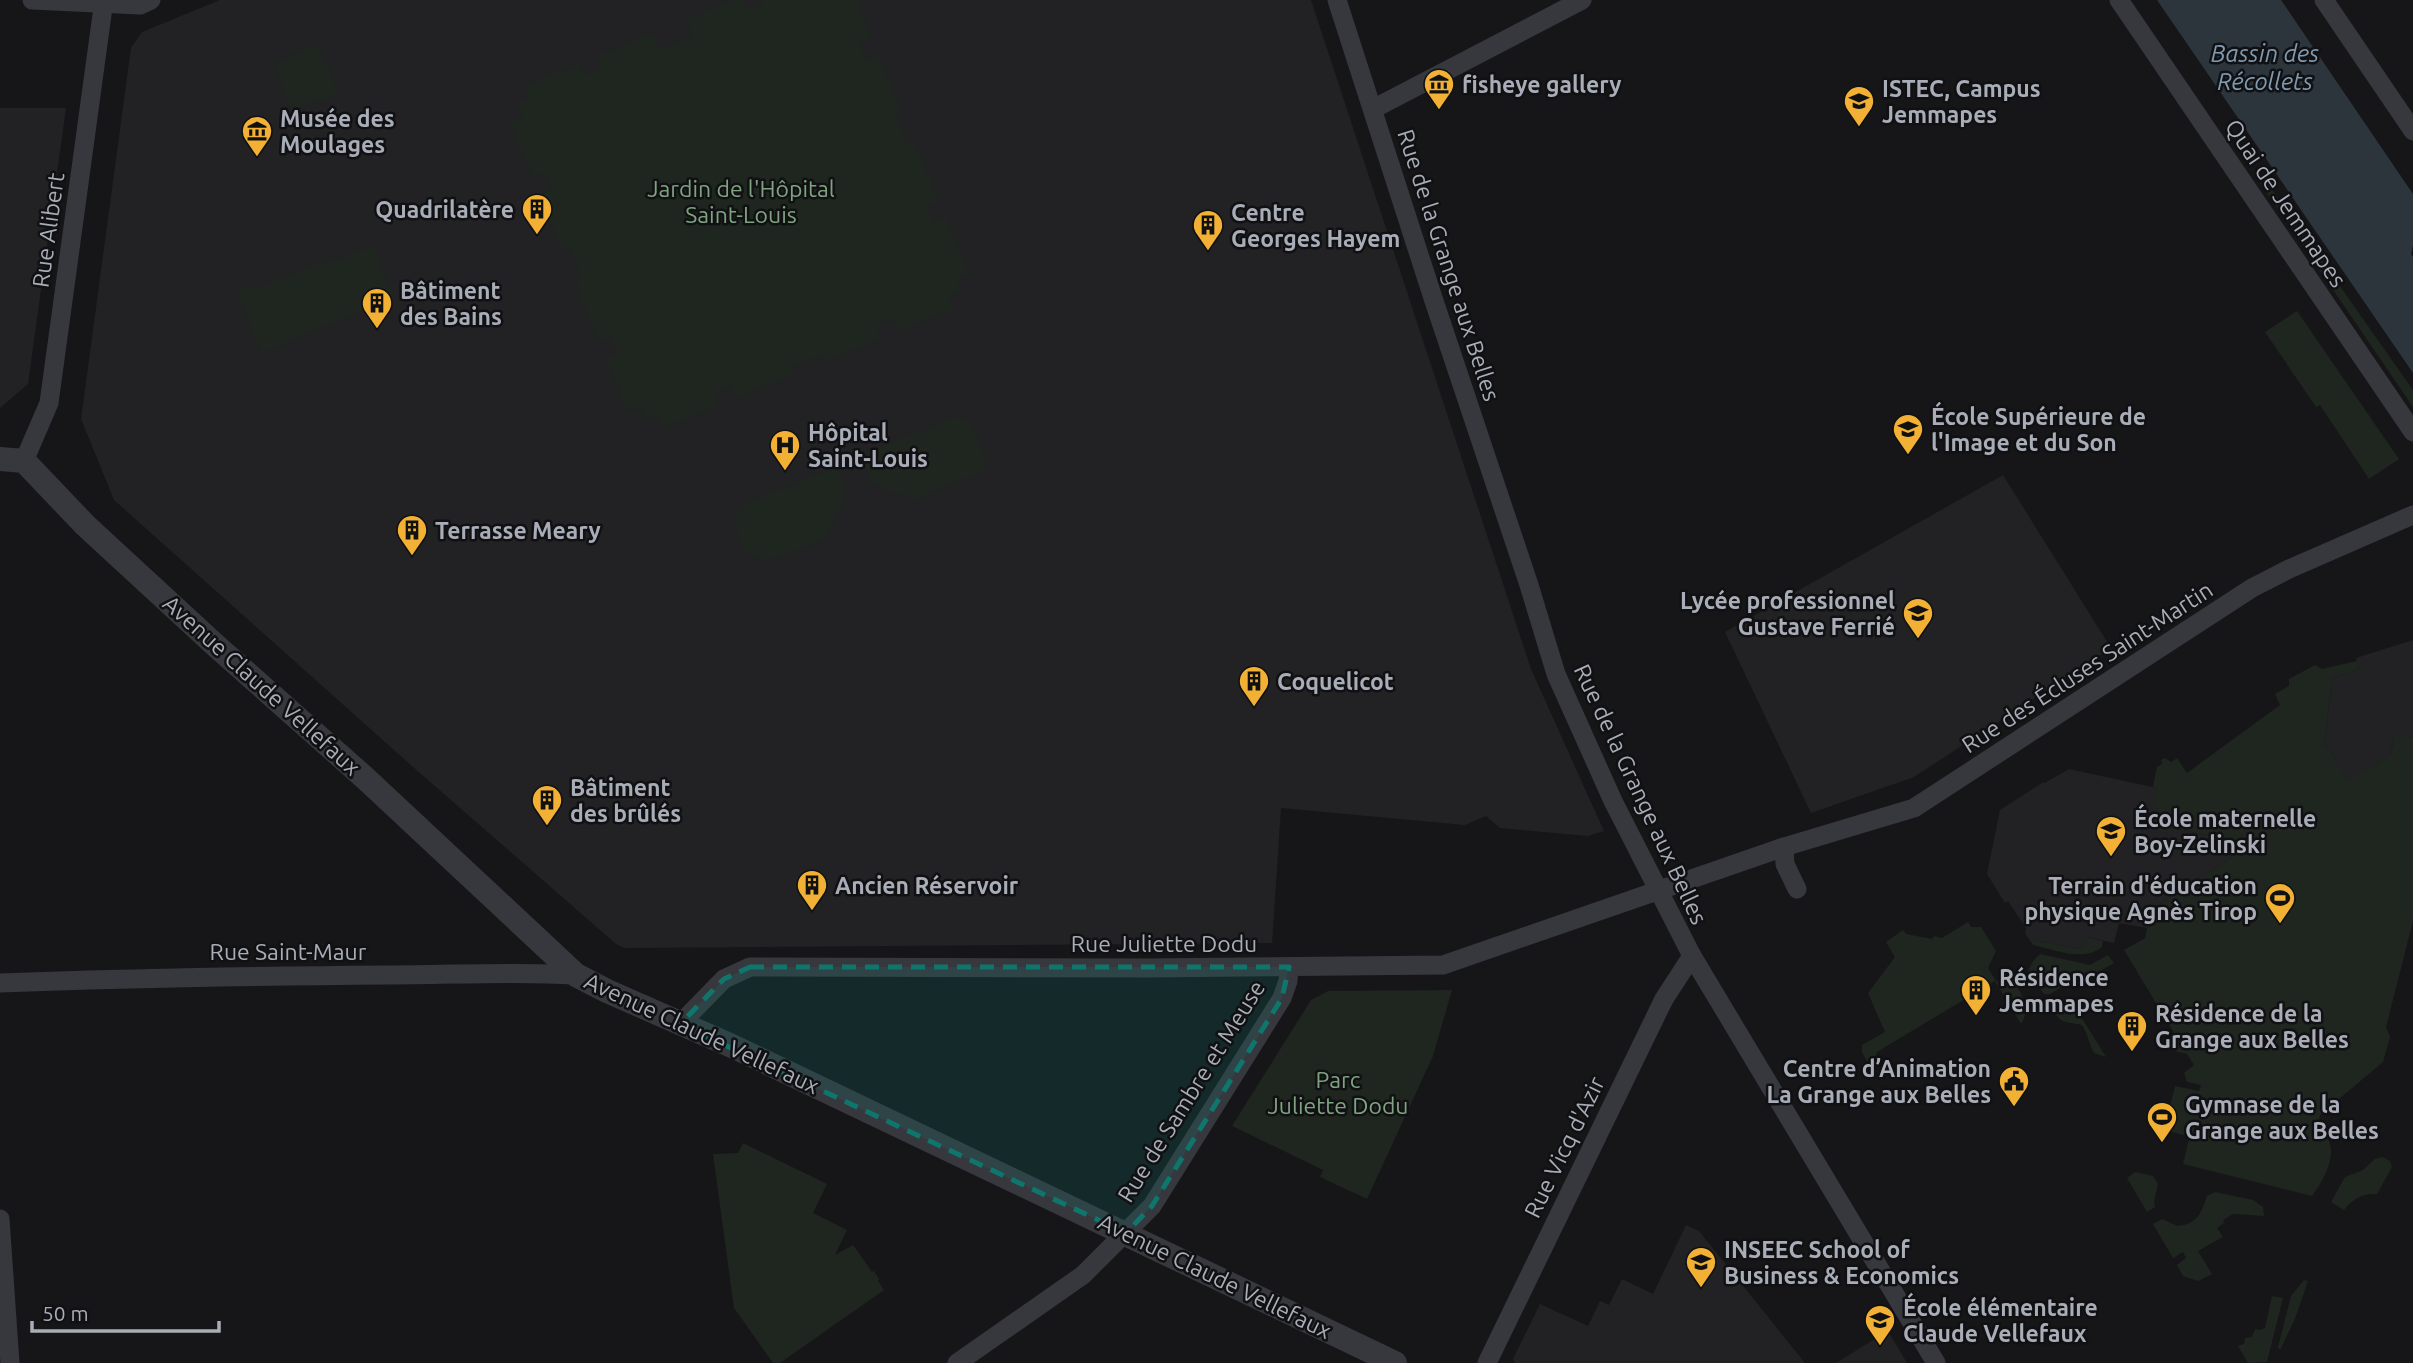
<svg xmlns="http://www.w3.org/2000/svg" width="2413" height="1363" font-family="Ubuntu,sans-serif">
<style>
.built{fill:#222225}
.green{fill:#1e261f}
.water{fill:#2c353c}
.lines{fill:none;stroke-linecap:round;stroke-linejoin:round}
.minor{stroke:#37383d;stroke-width:19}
.tertiary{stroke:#37383d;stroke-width:24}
.marked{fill:#0f766e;fill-opacity:0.2;stroke:#0f766e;stroke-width:5;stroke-dasharray:14 9;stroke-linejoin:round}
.labels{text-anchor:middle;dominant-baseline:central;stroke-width:5;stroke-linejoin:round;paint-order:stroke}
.poi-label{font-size:23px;font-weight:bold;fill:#a8adb8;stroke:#111113;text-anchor:start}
.park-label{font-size:23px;fill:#7fa381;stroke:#111113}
.street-label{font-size:23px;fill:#a8adb8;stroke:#111113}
.water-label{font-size:24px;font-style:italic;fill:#7f9bb3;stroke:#111113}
</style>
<rect width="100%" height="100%" fill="#161618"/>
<g class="built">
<path d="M220,0H1311L1531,669L1604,831L1588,836L1500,828L1486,816L1465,825L1281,808L1272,943L624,948L616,944L413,767L114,500L81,419L131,48L142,32Z"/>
<path d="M0,108H66L28,384L0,408Z"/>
<path d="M2003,475L2111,648L1914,777L1811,813L1725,632Z"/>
<path d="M2413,640V737L2394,735L2391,754L2349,782L2324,743L2332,678L2359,669L2356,658Z"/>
<path d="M2069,769L2157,788L2158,806L2153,829L2168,827L2221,838L2234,856L2151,910L2147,928L2119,923L2114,943L2087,937L2085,945L2078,949L2029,939L2025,934L2026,928L2008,901L2005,903L1987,874L2000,810L2042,783H2045Z"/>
<path d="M1686,1225L1699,1231L1805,1363H1515L1513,1359L1540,1304L1588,1326L1600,1301L1609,1305L1622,1279L1653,1294Z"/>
<path d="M1888,1331L1907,1363H1836L1857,1350Z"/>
</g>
<g class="green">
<path d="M731,0H743L747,9L764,3L763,0H857L872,37L859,42L866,60L879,55L902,112L896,115L909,146L916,144L939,200L927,205L933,222L946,217L969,273L957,278L961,291L949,296L954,309L899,331L893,319L877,325L881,339L825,362L821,355L790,368L793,375L736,398L730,386L714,392L719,406L663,428L658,416L646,420L641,408L628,413L606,358L618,353L612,336L598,341L575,284L582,280L570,249L563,251L539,195L552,189L545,173L532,177L510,122L522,117L517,104L529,99L524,86L580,63L585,75L601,69L597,56L653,33L660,49L692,36L686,19Z"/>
<path d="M318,44L339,94L317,103L316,100L292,110L273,63Z"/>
<path d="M2259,171L2413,390V407L2254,174Z"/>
<path d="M373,246L394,297L261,353L236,290L251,284L254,290L330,259L332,262Z"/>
<path d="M2297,311L2399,459L2369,479L2320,405L2316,407L2265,332Z"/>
<path d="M960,417L970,423L987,462L986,469L914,500L871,482L861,455L952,418Z"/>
<path d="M837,467L847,491L828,536C809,544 763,572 747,552C743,547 740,538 737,532C733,521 738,510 745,503Z"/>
<path d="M2357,661L2359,669L2332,678L2324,743L2349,781L2391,754L2394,734L2413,737V921L2386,1027L2390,1037L2383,1062L2320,1115L2317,1128C2344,1144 2326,1177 2312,1196L2183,1164L2189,1139L2187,1136L2164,1130L2175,1086L2199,1091L2201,1085L2187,1082L2184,1073L2194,1065L2187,1054L2167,1049L2168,1042L2176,1036L2124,950L2145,938L2151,910L2234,856L2221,838L2169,827L2167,833L2153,829L2158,806L2154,800L2157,788L2153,787L2157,767L2162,764L2161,760L2165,758L2171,762L2177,758L2187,773L2280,705L2275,694L2289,686V679L2315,665L2322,669Z"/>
<path d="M1968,922L1971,927H1981L1996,951L1988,968L1996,981L2015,983C2023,997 2031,1008 2021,1024L1995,981L1877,1052L1876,1056L1867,1061L1862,1052V1045L1885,1032L1868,993L1895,957L1886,942L1903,930L1906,934L1932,939L1934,936L1942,938Z"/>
<path d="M2086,937L2103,941L2102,947C2083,962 2055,950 2033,945L2029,939L2078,949L2085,945Z"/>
<path d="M2040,954L2090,965L2108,955L2114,963L2090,977L2086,972L2050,994H2044L2028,971L2033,961Z"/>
<path d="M1452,990L1433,1056L1367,1199L1320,1177L1323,1170L1232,1126L1311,1000L1328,991Z"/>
<path d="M2068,996L2106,1057L2094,1053C2089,1044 2088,1034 2082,1025C2068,1022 2058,1024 2054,1009L2058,1002Z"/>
<path d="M743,1143L827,1184L813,1213L847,1230L835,1255L853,1245L872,1272L874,1271L879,1279L878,1281L884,1290L780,1363H773L734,1308L713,1154L738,1153Z"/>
<path d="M2382,1157L2390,1161L2392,1167L2377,1194C2363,1193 2352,1199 2344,1210L2331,1202L2345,1177L2363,1170L2375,1159Z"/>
<path d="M2135,1172L2153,1176L2158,1184L2154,1201L2155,1207L2147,1212L2127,1178Z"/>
<path d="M2215,1192L2253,1200L2263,1207L2264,1216L2233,1214L2223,1220L2224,1223L2217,1228L2223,1237L2198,1251L2212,1274L2198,1281L2183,1276L2177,1265L2186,1258L2183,1252L2173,1258L2153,1224L2162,1219L2177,1226C2197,1224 2201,1214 2207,1196Z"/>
<path d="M2304,1280L2308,1281L2295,1319L2280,1350L2278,1347L2291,1296Z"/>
<path d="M2272,1296L2283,1298L2267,1362L2248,1363L2238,1346L2244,1344L2245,1338L2252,1337L2255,1329L2260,1330L2265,1328Z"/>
</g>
<path class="water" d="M2157,0H2281L2413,194V245L2411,254L2413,257V373Z"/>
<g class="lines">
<g class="minor">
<path d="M32,0L140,5L151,0"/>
<path d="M1337,0L1434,301L1529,585L1556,674L1613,801L1692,956L1936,1363"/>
<path d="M2119,0L2413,432"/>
<path d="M2324,0L2413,131"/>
<path d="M1373,109L1582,0"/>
<path d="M24,461L49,403L104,0"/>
<path d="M1784,847L1785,864L1797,889"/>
<path d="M0,983C130,978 259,976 389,975C452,975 514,971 576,975"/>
<path d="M680,1024L724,979L750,967L1148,968L1443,965L1784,847L1914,808L2252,588L2289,569L2413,515"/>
<path d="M0,1219L10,1363"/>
<path d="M957,1363L1083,1275L1152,1206L1282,998L1288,981L1289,967"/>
<path d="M1487,1363L1664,999L1692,956"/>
</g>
<path class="tertiary" d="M0,459L24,461L85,525L214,644L365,778L576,975L607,991L732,1046L1395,1363"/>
</g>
<path class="marked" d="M750,967H1289L1282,998L1152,1206L1126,1233L680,1024L724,979Z"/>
<defs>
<g id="museum-pin" transform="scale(1.575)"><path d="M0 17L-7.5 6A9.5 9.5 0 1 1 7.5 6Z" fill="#f2b134" stroke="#111113"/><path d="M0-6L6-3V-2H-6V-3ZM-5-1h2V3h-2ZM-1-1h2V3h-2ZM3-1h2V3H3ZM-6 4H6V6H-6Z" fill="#111"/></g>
<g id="university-pin" transform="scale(1.575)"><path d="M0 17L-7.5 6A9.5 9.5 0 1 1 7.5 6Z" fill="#f2b134" stroke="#111113"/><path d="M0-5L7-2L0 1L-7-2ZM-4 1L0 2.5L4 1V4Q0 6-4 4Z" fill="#111"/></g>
<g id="building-pin" transform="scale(1.575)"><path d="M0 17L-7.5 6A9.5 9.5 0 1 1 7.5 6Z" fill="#f2b134" stroke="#111113"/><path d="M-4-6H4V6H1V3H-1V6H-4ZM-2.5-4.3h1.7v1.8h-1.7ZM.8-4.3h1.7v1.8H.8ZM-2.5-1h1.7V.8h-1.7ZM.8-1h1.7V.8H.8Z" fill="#111"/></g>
<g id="hospital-pin" transform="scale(1.575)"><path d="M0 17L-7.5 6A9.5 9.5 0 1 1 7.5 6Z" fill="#f2b134" stroke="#111113"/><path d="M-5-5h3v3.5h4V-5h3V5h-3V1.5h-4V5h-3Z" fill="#111"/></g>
<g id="school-pin" transform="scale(1.575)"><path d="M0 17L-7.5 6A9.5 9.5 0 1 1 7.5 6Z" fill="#f2b134" stroke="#111113"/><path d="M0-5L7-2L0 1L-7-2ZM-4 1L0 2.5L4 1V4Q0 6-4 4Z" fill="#111"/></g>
<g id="stadium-pin" transform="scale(1.575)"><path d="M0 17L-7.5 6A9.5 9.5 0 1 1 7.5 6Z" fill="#f2b134" stroke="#111113"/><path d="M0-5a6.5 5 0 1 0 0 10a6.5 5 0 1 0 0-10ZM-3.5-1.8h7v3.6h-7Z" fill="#111"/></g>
<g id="civic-pin" transform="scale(1.575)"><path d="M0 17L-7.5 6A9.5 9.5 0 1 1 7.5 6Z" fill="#f2b134" stroke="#111113"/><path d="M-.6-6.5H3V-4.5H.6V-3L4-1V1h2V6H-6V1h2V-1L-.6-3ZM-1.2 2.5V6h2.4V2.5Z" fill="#111"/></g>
</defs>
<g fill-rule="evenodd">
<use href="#museum-pin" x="1439" y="84"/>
<use href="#university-pin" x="1859" y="101"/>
<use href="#museum-pin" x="257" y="131"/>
<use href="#building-pin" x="537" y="209"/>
<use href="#building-pin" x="1208" y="225"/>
<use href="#building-pin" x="377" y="303"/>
<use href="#university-pin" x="1908" y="429"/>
<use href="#hospital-pin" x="785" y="445"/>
<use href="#building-pin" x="412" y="530"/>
<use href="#school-pin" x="1918" y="613"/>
<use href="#building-pin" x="1254" y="681"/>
<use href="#building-pin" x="547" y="800"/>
<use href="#school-pin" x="2111" y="831"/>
<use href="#building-pin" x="812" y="885"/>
<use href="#stadium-pin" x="2280" y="898"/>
<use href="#building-pin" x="1976" y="990"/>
<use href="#building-pin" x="2132" y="1026"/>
<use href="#civic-pin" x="2014" y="1081"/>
<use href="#stadium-pin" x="2162" y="1117"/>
<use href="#university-pin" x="1701" y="1262"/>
<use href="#school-pin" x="1880" y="1320"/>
</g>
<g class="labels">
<g class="poi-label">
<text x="1462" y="84">fisheye gallery</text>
<text x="1882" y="88">ISTEC, Campus<tspan x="1882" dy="26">Jemmapes</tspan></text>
<text x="280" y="118">Musée des<tspan x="280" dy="26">Moulages</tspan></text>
<text x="514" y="209" text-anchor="end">Quadrilatère</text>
<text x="1231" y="212">Centre<tspan x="1231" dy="26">Georges Hayem</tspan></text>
<text x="400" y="290">Bâtiment<tspan x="400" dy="26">des Bains</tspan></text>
<text x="1931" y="416">École Supérieure de<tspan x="1931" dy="26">l'Image et du Son</tspan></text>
<text x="808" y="432">Hôpital<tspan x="808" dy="26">Saint-Louis</tspan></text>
<text x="435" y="530">Terrasse Meary</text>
<text x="1895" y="600" text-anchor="end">Lycée professionnel<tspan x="1895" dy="26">Gustave Ferrié</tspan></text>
<text x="1277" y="681">Coquelicot</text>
<text x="570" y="787">Bâtiment<tspan x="570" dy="26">des brûlés</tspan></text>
<text x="2134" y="818">École maternelle<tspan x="2134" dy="26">Boy-Zelinski</tspan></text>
<text x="835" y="885">Ancien Réservoir</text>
<text x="2257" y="885" text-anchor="end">Terrain d'éducation<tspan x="2257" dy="26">physique Agnès Tirop</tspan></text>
<text x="1999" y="977">Résidence<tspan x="1999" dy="26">Jemmapes</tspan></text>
<text x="2155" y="1013">Résidence de la<tspan x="2155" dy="26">Grange aux Belles</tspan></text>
<text x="1991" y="1068" text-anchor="end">Centre d’Animation<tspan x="1991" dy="26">La Grange aux Belles</tspan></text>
<text x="2185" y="1104">Gymnase de la<tspan x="2185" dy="26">Grange aux Belles</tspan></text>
<text x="1724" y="1249">INSEEC School of<tspan x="1724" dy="26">Business &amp; Economics</tspan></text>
<text x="1903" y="1307">École élémentaire<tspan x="1903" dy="26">Claude Vellefaux</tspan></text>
</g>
<g class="park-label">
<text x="741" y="188">Jardin de l'Hôpital<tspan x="741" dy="26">Saint-Louis</tspan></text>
<text x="1338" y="1079">Parc<tspan x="1338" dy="26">Juliette Dodu</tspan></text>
</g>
<g class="street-label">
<text transform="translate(2286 203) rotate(56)">Quai de Jemmapes</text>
<text transform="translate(48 230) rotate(-82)">Rue Alibert</text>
<text transform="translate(1449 265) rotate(72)">Rue de la Grange aux Belles</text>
<text transform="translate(2087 667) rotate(-33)">Rue des Écluses Saint-Martin</text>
<text transform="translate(262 685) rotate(42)">Avenue Claude Vellefaux</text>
<text transform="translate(1641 794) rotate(65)">Rue de la Grange aux Belles</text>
<text x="1164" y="943">Rue Juliette Dodu</text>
<text x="288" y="951">Rue Saint-Maur</text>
<text transform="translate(702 1033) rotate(25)">Avenue Claude Vellefaux</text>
<text transform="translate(1191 1091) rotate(-58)">Rue de Sambre et Meuse</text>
<text transform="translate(1564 1147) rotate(-64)">Rue Vicq d'Azir</text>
<text transform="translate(1215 1276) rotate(26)">Avenue Claude Vellefaux</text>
</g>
<g class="water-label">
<text x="2265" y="53">Bassin des<tspan x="2265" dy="28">Récollets</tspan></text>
</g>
</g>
<path d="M32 1321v10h187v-10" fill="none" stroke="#a8adb8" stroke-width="3.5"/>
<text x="42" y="1321" font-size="21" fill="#a8adb8" stroke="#111113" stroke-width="5" paint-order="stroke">50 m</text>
</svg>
